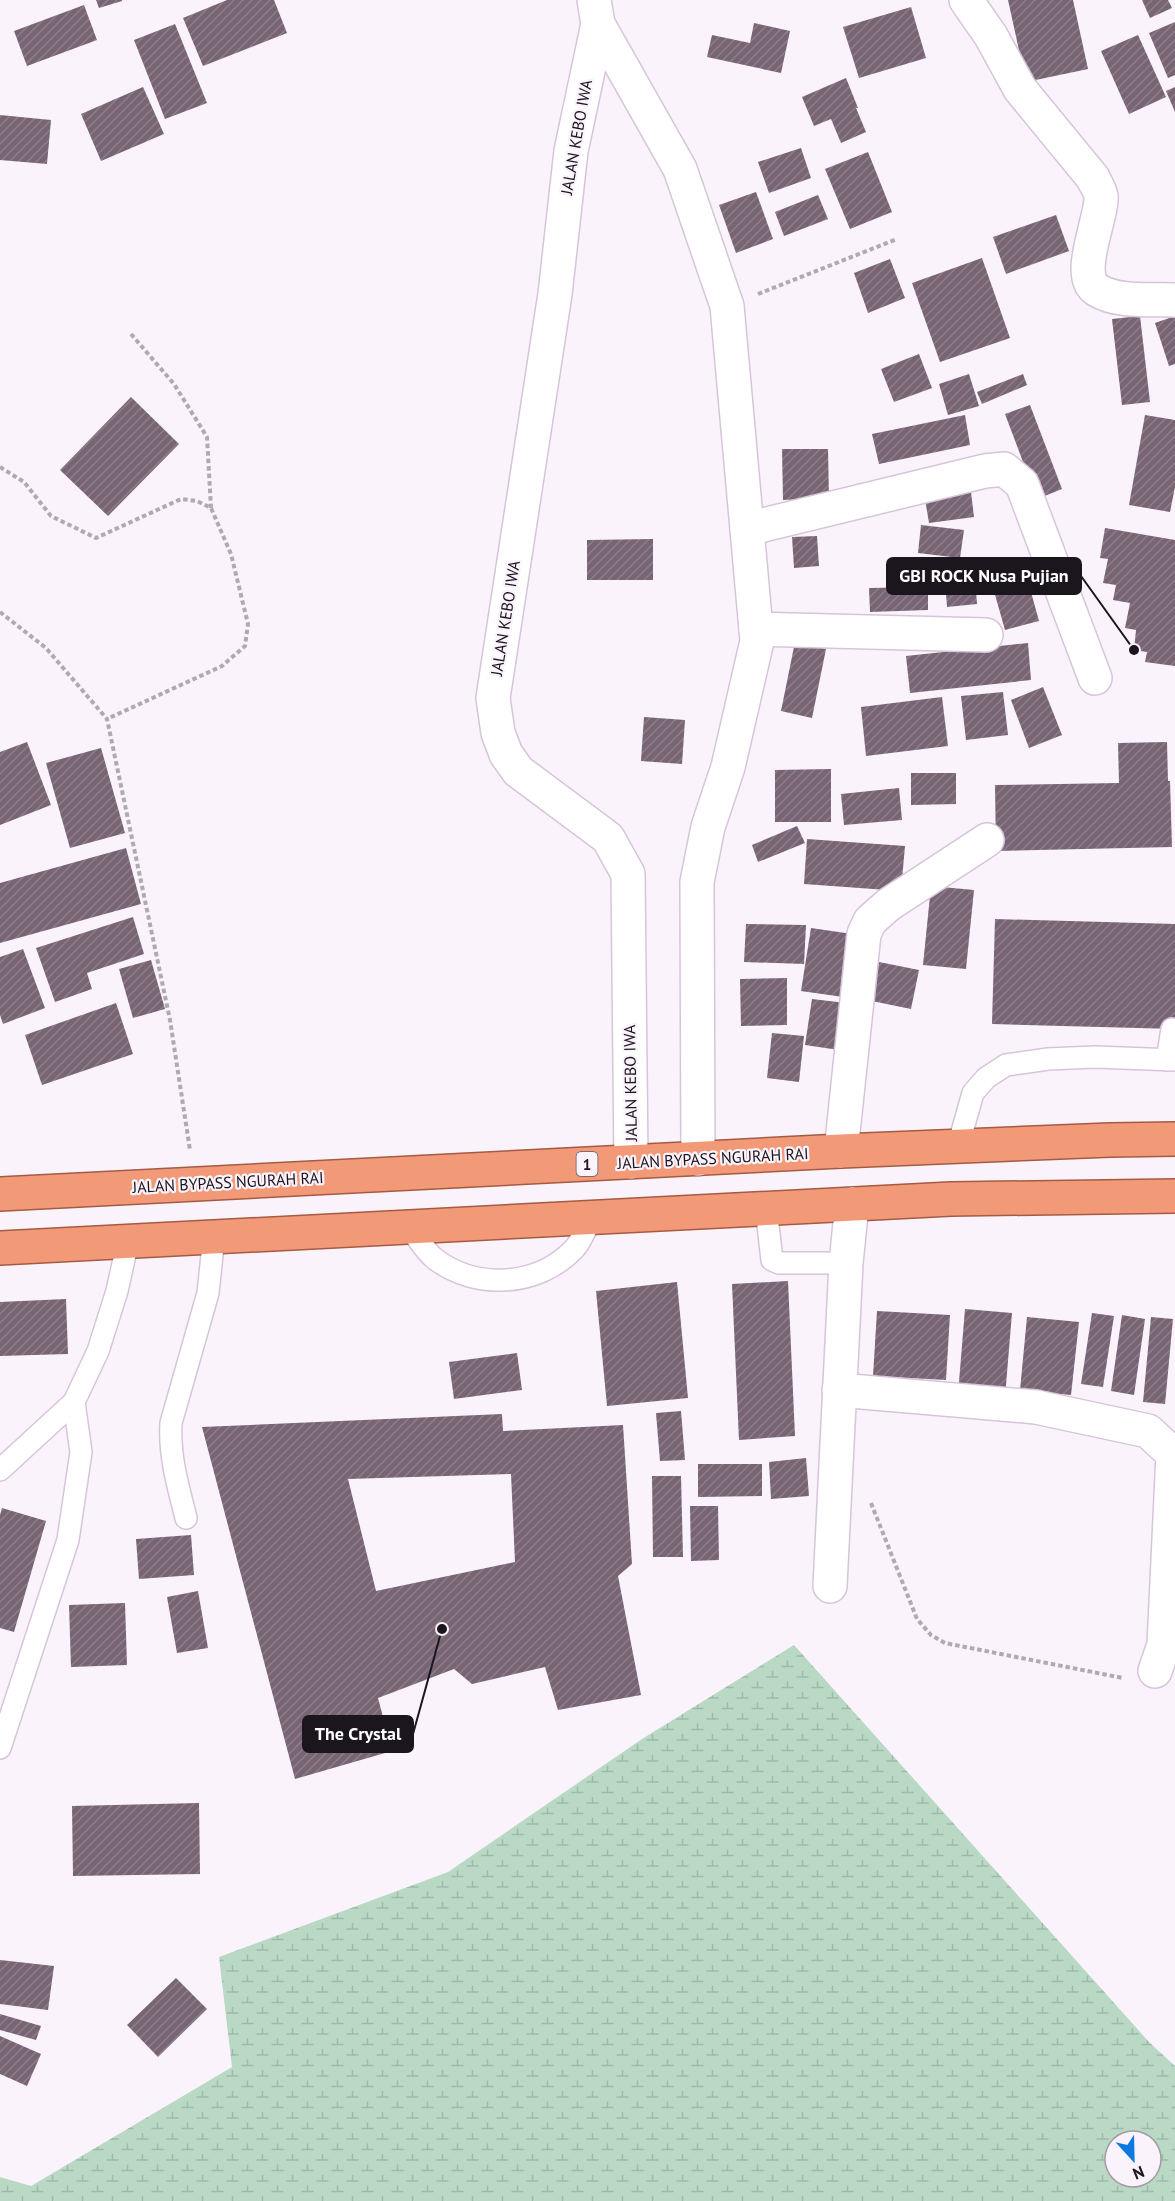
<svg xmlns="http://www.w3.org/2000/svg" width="1175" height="2201" font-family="'PT Sans',sans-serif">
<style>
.wetland{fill:url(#wetland-marsh);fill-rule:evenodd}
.building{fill:url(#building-hatch);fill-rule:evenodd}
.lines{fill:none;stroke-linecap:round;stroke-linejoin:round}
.service-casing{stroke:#d6c5da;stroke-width:24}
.minor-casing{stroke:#d6c5da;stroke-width:36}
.trunk-casing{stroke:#a55b43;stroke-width:36}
.path{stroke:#b0a9b2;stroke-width:4;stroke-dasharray:4.5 3;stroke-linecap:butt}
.service{stroke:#fff;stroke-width:21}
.minor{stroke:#fff;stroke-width:33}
.trunk{stroke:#f29a78;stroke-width:33}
.labels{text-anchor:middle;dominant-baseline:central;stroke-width:4.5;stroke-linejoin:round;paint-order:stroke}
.shield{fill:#faf3fc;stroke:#5e5860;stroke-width:1.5}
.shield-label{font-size:15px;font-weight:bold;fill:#1b151d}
.street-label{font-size:16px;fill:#1b151d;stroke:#faf3fc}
.leader{fill:none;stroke:#1b151d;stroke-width:2}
.callout-dot{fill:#1b151d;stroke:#faf3fc;stroke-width:2}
.callout{fill:#1b151d;stroke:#1b151d;stroke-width:2}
.callout-label{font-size:18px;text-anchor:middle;font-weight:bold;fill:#fff}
</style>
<defs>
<pattern id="wetland-marsh" width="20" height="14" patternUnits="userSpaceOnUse" patternTransform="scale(1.5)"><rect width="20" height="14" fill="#b9d9c5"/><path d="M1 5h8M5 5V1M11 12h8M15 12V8" fill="none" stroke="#9eb9a9"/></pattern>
<pattern id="building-hatch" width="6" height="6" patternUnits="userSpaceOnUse" patternTransform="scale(1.5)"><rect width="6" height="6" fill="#786474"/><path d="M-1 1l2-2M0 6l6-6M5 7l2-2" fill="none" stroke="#8c7e89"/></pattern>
</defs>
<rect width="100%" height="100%" fill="#faf3fc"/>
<path class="wetland" d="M794,1645L1149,2042L1175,2066V2201H0V2177L31,2186L232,2067L219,1957L448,1872L642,1739ZM1115,2141H1151V2177H1115Z"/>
<g class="building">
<path d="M96,0H122V1L99,8Z"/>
<path d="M227,0H274L287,33L203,66L183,18Z"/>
<path d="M1008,0H1073L1088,69L1026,82Z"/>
<path d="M1142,0H1168L1172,8L1150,18Z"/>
<path d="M84,5L97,40L27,66L14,31Z"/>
<path d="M911,7L926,58L859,78L843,27Z"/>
<path d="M1175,22V75L1168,78L1149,33Z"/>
<path d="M754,23L790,31L781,73L707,57L712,35L750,43Z"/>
<path d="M175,24L207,103L165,119L134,40Z"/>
<path d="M1138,35L1166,97L1129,114L1101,51Z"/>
<path d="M846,78L858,108H856L866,132L841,143L831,119L814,126L802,97Z"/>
<path d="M143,87L164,134L101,161L81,114Z"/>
<path d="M1175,87V112L1166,91Z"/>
<path d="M0,115L51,120L47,164L0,160Z"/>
<path d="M801,148L811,178L769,193L758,162Z"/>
<path d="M868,152L892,212L850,229L825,169Z"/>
<path d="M756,192L773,239L736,253L719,205Z"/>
<path d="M818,195L828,219L784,236L775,212Z"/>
<path d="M1056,215L1069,251L1006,274L993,237Z"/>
<path d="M982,258L1010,338L940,362L912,283Z"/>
<path d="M890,259L905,298L868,313L854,273Z"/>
<path d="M1140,316L1150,402L1122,405L1112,319Z"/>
<path d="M1175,316V364L1169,366L1155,323Z"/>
<path d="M919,354L932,388L894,402L881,369Z"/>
<path d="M969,374L979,406L948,415L939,384Z"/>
<path d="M1023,374L1027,385L982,404L977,392Z"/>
<path d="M131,397L179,444L108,516L60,470Z"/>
<path d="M1030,405L1062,489L1037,499L1005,414Z"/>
<path d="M965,415L970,445L879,464L872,434Z"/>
<path d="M1145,415L1175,420V487L1170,512L1129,505Z"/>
<path d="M782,449H828L829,498L783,500Z"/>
<path d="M971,492L974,517L929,523L925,499Z"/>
<path d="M921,525L964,530L960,558L918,553Z"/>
<path d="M1105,528L1175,540V666L1145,662L1147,652L1134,650L1136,630L1125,628L1130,603L1113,600L1116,585L1103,583L1108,559L1100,558Z"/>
<path d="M817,536L819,566L794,568L792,537Z"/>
<path d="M653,539V580H587V540Z"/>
<path d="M974,565L977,604L947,607L944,567Z"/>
<path d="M1026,574L1039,621L1005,630L992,584Z"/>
<path d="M928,587V610L870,612L869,588Z"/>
<path d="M795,642L826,649L812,718L781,711Z"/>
<path d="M1028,643L1031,680L910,693L906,656Z"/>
<path d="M1043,687L1062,735L1029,748L1011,700Z"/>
<path d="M1003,692L1008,735L966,740L961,696Z"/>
<path d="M942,697L948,746L866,756L861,707Z"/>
<path d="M644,717L685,720L682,764L641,761Z"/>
<path d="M27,742L51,805L0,825V752Z"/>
<path d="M1167,742L1168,781H1170L1172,847L996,851L995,785L1119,783L1118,743Z"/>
<path d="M101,748L125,833L70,848L46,763Z"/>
<path d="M831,769V822H775V770Z"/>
<path d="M911,773H956V804L911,805Z"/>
<path d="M899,788L902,820L844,825L841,794Z"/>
<path d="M797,826L805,843L758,862L752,845Z"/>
<path d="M807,839L905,846L901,891L804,884Z"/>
<path d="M126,848L141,904L0,943V883Z"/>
<path d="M931,886L974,890L966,969L923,965Z"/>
<path d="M133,917L144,954L87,973L92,989L55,1002L36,948Z"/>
<path d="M995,919L1175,924V1029L992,1024Z"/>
<path d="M746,924L806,925L804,964L744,962Z"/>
<path d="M811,928L859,935L850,998L801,991Z"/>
<path d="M23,949L45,1008L3,1024L0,1015V957Z"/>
<path d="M151,960L165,1009L133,1018L119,969Z"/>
<path d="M874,961L919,970L911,1009L867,1000Z"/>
<path d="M787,978V1025L741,1026L740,979Z"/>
<path d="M812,999L846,1003L839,1050L805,1045Z"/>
<path d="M116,1003L133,1054L42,1085L25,1035Z"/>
<path d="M772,1033L804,1036L799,1082L767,1078Z"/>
<path d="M788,1281L795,1436L739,1440L732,1284Z"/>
<path d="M677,1282L688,1398L607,1406L596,1291Z"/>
<path d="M66,1299L68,1354L0,1356V1302Z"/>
<path d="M965,1309L1012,1313L1005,1397L958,1394Z"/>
<path d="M877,1311L950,1315L946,1380L873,1376Z"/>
<path d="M1092,1313L1114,1316L1103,1387L1081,1384Z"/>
<path d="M1122,1315L1145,1319L1134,1395L1111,1391Z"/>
<path d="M1027,1317L1079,1322L1071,1395L1020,1390Z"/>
<path d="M1151,1317L1173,1319L1165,1404L1143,1402Z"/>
<path d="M517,1353L522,1390L454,1399L449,1362Z"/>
<path d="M681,1411L685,1460L660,1461L656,1413Z"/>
<path d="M502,1414L503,1431L623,1425L632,1564L618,1576L641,1695L558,1710L545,1667L472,1684L454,1669L378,1698L392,1751L295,1779L202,1427ZM511,1474L515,1562L376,1591L348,1479Z"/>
<path d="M806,1458L809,1496L771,1499L769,1462Z"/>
<path d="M698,1464H762V1496L698,1497Z"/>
<path d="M652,1476H681L683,1557H653Z"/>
<path d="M690,1506H718L719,1560L691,1561Z"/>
<path d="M2,1508L46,1521L14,1632L0,1628V1515Z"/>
<path d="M191,1535L194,1575L139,1579L136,1539Z"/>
<path d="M198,1591L208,1648L177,1653L167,1597Z"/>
<path d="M125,1603L127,1665L71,1667L69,1605Z"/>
<path d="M199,1803L200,1874L73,1876L72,1806Z"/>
<path d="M0,1960L54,1966L48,2010L0,2004Z"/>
<path d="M176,1978L207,2009L158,2057L127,2025Z"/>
<path d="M0,2014L41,2026L36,2040L0,2030Z"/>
<path d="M0,2036L41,2054L27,2086L0,2074Z"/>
</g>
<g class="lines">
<g class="service-casing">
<g id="service">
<path d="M1167,1060L1172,1029"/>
<path d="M958,1146L973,1093L986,1078L1006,1065L1048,1059L1095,1057L1175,1060"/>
<path d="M766,1208L772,1260L779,1263H828"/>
<path d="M409,1227C417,1237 425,1251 435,1259C476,1290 538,1287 574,1249C582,1241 586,1227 592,1217"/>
<path d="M0,1470L74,1402L98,1351L117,1291L128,1241"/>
<path d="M186,1518C178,1486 169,1456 171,1423L208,1293L214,1236"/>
<path d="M0,1748L68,1540L81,1452L74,1402"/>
</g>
</g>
<g class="minor-casing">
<g id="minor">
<path d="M594,0L598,24L680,169L727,306L747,529L757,641L728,767L708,827L697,882L698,1159"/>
<path d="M966,0L991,36L1020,89L1093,178C1095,183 1100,190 1101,196C1103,216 1074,276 1097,290C1118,303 1151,299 1175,300"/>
<path d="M598,24L571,151L555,294L493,698L498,733L506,754L518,771L608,838L628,874L631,1162"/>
<path d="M747,529L985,471L1004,469L1022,484L1095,678"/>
<path d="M756,629L986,635"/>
<path d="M841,1151L864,934L870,921L888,905L987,840"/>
<path d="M839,1390L1036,1407L1148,1431L1173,1454L1164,1645L1155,1671"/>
<path d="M830,1586L846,1263L852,1204"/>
</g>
</g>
<g class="trunk-casing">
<g id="trunk">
<path d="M0,1194L841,1151L1110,1140L1175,1139"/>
<path d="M0,1248L951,1199L1175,1196"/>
</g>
</g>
<g class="path">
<path d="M758,294L897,239"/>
<path d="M131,334L174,384L207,437L211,508"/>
<path d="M0,467L24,482L51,516L96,538L181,499L197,501L211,508L231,554L248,624L245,646L222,666L107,719"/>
<path d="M0,612L46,648L107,719L170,1020L190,1150"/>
<path d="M871,1503L917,1619L931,1635L945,1643L1123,1678"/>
</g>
<use href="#service" class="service"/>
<use href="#minor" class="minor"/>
<use href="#trunk" class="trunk"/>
</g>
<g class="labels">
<rect class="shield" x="576.5" y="1152" width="21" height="24" rx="4.5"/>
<g class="shield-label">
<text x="587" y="1164">1</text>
</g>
<g class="street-label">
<text transform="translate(576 137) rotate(-80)">JALAN KEBO IWA</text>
<text transform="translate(505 618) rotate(-81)">JALAN KEBO IWA</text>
<text transform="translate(630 1083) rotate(-91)">JALAN KEBO IWA</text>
<text transform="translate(713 1158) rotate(-3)">JALAN BYPASS NGURAH RAI</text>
<text transform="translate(228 1182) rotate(-3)">JALAN BYPASS NGURAH RAI</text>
</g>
</g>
<path class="leader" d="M1134 650L1081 576M442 1629L413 1734"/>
<g class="callout-dot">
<circle cx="1134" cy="650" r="6"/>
<circle cx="442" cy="1629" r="6"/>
</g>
<g class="callout">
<rect x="887" y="558" width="194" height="36" rx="6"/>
<rect x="303" y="1716" width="110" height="36" rx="6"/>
</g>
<g class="callout-label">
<text x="984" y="582">GBI ROCK Nusa Pujian</text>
<text x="358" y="1740">The Crystal</text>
</g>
<g transform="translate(1133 2159) rotate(158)"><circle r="28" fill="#faf3fc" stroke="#a19aa3" stroke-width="1.5"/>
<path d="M0-4.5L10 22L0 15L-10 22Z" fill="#0c79e1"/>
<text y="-9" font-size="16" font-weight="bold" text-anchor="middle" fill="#1b151d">N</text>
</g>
</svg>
